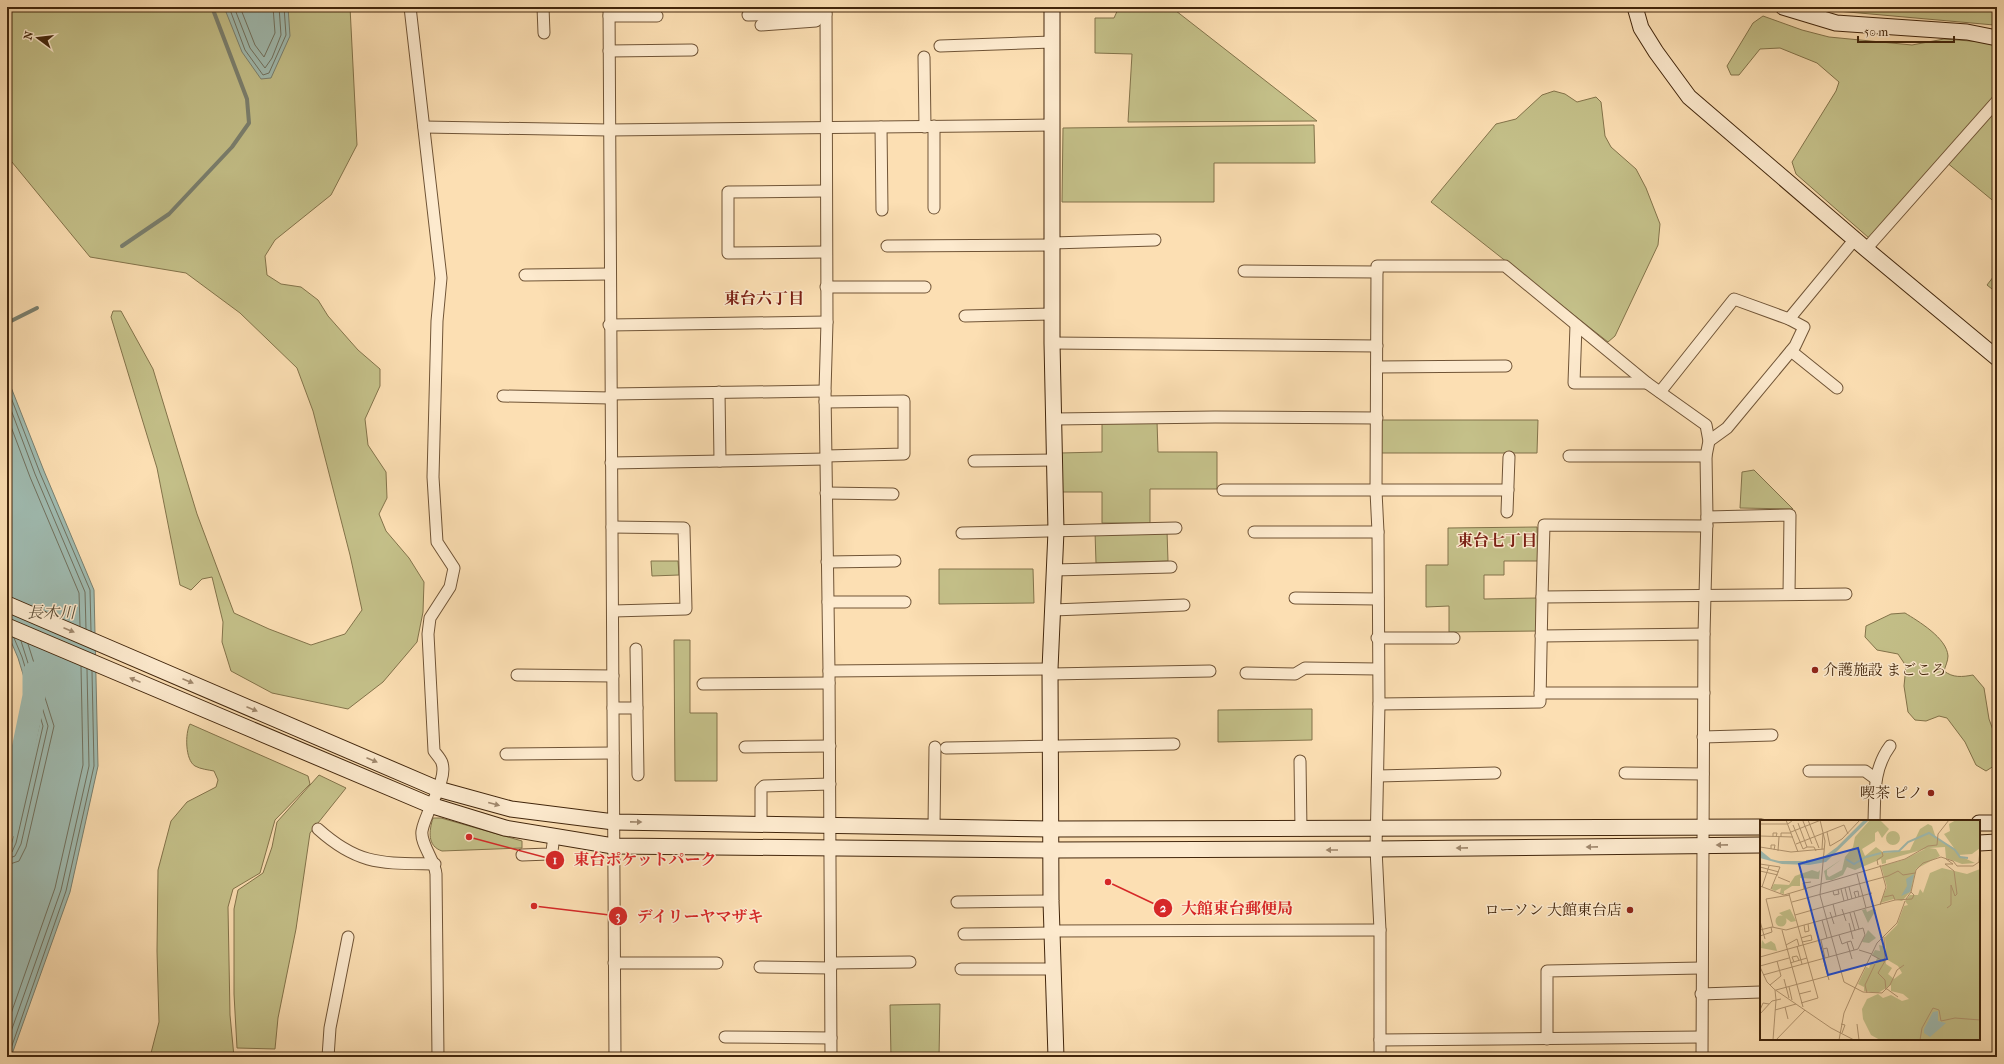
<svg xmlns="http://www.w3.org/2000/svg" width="2004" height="1064" font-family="'IM FELL French Canon','Noto Serif JP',serif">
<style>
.green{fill:#c4c089;stroke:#83734a}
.water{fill:#a0bcb2;stroke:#7a8070}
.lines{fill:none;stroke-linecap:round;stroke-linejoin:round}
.shore{stroke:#71715f;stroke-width:1}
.stream{stroke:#7a8070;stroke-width:4}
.river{stroke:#a0bcb2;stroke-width:23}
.street-casing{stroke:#705436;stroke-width:13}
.secondary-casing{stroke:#42260c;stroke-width:17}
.street{stroke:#fdeace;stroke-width:11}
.secondary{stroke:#fdeace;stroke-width:15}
.oneway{fill:#a0886d}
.poi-dot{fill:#8f2418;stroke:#fdeace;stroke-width:1.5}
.labels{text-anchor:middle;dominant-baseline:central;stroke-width:3;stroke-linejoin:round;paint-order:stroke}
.poi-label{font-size:15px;fill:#42260c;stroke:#fdeace;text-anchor:end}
.neighbourhood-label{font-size:16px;font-weight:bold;fill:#7a1f14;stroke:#fdeace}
.water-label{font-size:16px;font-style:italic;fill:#5a4c36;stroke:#fdeace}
.inset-river{fill:none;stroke:#a0bcb2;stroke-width:2}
.inset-road{fill:none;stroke:#b29570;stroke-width:1}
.view{fill:#1d4ed8;fill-opacity:0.15;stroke:#1d4ed8;stroke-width:2}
.inset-edge{fill:none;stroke:#42260c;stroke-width:2}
.leader{fill:none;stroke:#d62828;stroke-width:1.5}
.callout-dot{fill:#d62828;stroke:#fdeace;stroke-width:1.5}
.mark-label{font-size:12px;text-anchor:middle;font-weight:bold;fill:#fff}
.callout-label{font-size:16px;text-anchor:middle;font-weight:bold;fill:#d62828;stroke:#fdeace;stroke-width:3;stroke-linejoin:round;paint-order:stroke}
</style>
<rect width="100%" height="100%" fill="#fcdfb3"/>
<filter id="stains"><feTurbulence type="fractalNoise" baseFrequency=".005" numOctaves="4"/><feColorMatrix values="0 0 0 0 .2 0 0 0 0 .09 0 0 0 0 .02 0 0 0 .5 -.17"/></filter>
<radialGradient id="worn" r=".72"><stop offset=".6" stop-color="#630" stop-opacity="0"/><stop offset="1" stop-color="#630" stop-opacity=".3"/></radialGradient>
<g class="green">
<path d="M7,7H350L357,145L331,195L275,240L265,256L267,275L281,284L301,287L318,300L328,316L358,350L380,369V386L365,419L368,445L386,472L387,498L379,514L386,531L409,558L424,582L423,612L417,642L383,682L348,709L272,693L231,671L222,642L223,622L212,577L202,579L191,590L180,585L157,468L111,317L113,311H121L153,369L197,514L234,613L269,629L311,645L345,634L362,610L350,555L313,411L297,368L240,313L186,273L90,257L7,156Z"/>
<path d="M1119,7H1171L1317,121L1128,122L1132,54L1095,53V18H1114Z"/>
<path d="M1814,7H1997V23L1994,25L1826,10Z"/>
<path d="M1763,16L1802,30L1829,37L1912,45L1944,39L1997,43V204L1940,157L1869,238L1796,174L1792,162L1836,91L1839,82L1817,63L1780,48L1760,49L1739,75H1731L1727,66L1753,23Z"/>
<path d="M1554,91L1565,94L1577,102L1596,97L1601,102L1605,136L1611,147L1636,169L1646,188L1660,224L1658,245L1615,336L1608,342L1431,202L1496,124L1516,119L1542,95Z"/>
<path d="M1314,125L1315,163H1214V202H1062L1063,128Z"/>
<path d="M1997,272V293L1987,285Z"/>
<path d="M1380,420H1538L1537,453H1380Z"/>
<path d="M1102,421H1157L1158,452H1217V489H1150V523H1102V492H1061L1060,453L1102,452Z"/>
<path d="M1754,470L1793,509L1740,508L1742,472Z"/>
<path d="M1537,527L1538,561H1504V575H1484V599L1537,598L1538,631L1449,632V606L1426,607V565H1448V528Z"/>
<path d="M1167,531L1168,561L1096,563L1095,532Z"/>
<path d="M651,561H678L679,575L652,576Z"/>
<path d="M939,569H1033L1034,603L939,604Z"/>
<path d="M1905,613C1918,621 1947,638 1948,656C1948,661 1945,667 1944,671C1953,678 1962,677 1973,675L1984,688L1989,719L1997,741V764L1986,771L1976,765L1965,742L1947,718L1939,716L1926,721L1915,720L1908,712L1904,686L1906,666L1898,654L1877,650L1865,637L1866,626L1891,614Z"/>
<path d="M674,640H690V713H717V781H675Z"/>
<path d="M1312,709V740L1218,742V710Z"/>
<path d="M190,724L308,776L310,784L275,820L260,873L233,889L228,907L230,1015L234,1057H150L159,1022L157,951L158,870L171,821L187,802L216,787L218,780L214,771C209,770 200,769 195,766C185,760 185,733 190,724Z"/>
<path d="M319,775L346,788L310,833L296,929L278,1018L275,1049L237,1048L234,994V909L238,890L263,873L272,847L277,822Z"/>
<path d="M433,818H441L522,841V848L442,851C427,846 429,831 433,818Z"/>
<path d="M940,1004L939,1057H891L890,1005Z"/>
</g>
<g class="water">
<path d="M224,7H288L290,36L271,78L261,79L242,52Z"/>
<path d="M7,377L44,471L94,590L98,766L70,892L11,1057H7V854L12,842L39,726L18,658L7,632Z"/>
</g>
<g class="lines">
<g class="shore">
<path d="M229,7L245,50L263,75L269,73L286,35L284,7"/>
<path d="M234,7L250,48L265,68L272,58L281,35L279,7"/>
<path d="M240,7L255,45L264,57L275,33L273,7"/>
<path d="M7,387L40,473L90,590L91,631"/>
<path d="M7,399L35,474L85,592L86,629"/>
<path d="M7,416L30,477L79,593L80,626"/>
<path d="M7,854L12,852L16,843L43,726L22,657L14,638"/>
<path d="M7,859L15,856L21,844L48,726L21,641"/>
<path d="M7,865L19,861L26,847L54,726L28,644"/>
<path d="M7,1025L55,888L83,765L81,666"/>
<path d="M7,1043L61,890L89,766L87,669"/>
<path d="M8,1057L66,891L94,766L92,671"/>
</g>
<g class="stream">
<path d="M122,246L169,214L232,147L249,123L247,99L212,7"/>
<path d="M7,323L37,308"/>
</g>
<path class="river" d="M7,827L34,696V673"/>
<g class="street-casing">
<g id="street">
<path d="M410,7L441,278L437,321L433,477L437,542L454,568L450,587L430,618L428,634L434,751C436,754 441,759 442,763C448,780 425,812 422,831C420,844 435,860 436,874L438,1057"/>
<path d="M543,7L544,33"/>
<path d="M609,7L615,1057"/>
<path d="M826,7L827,322L825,391L829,671L831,1057"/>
<path d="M748,15L826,14"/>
<path d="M609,16H657"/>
<path d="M761,25L816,21"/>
<path d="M940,46L1052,42"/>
<path d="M609,51L692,50"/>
<path d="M924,57L925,127"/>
<path d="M424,127L609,130L1052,125"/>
<path d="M881,127L882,210"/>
<path d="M934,208V126"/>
<path d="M1052,243L1155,240"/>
<path d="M887,246L1052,245"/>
<path d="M1866,249L1997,101"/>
<path d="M826,252L728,253V192L826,191"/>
<path d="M1244,271L1377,272"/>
<path d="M525,275L609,274"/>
<path d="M826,287H925"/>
<path d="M965,316L1052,314"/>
<path d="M609,325L827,322"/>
<path d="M1576,325L1574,383H1647"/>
<path d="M1052,343L1377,346"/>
<path d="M1791,351L1837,388"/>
<path d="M1377,367L1506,366"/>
<path d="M719,392L720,461"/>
<path d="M1660,392L1734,299L1789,319"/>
<path d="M611,394L825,391"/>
<path d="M503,396L611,398"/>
<path d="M825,402L904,401V454L826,456"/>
<path d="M1054,419L1215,417L1377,418"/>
<path d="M1709,441L1727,428L1795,346L1804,327L1789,319L1855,239"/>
<path d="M1569,456H1706"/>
<path d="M974,461L1054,460"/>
<path d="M611,463L826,459"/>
<path d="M1223,490H1508"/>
<path d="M826,493L893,494"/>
<path d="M1507,512L1509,457"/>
<path d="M1707,517L1790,515L1789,594"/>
<path d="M612,527L684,528L686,609L613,611"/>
<path d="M1254,532H1378"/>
<path d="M962,533L1176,528"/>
<path d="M827,562L895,561"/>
<path d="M1054,570L1171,567"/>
<path d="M1542,597L1544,525L1707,526"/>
<path d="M1295,598L1378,599"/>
<path d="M828,602H905"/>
<path d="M1053,610L1184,605"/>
<path d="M1541,636L1704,634"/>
<path d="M1377,638H1454"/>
<path d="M636,649L638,775"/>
<path d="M829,671L1050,669"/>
<path d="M1246,673L1295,674L1305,668L1378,669"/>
<path d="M1051,674L1210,671"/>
<path d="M517,675L613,676"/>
<path d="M703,684L829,683"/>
<path d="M1540,693H1704"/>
<path d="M1379,704L1540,702L1542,597L1846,594"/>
<path d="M613,708H637"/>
<path d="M1703,737L1772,735"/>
<path d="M745,747L830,746"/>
<path d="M946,748L1174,744"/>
<path d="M506,754L613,753"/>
<path d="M1300,761L1301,830"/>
<path d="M1809,771H1865L1876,779"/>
<path d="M1625,773L1703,774"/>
<path d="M1378,776L1495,773"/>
<path d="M1874,821C1875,794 1873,769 1890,746"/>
<path d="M761,824V789L764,786L830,784"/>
<path d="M934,827L935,747"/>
<path d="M318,829C359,866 383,863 435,864"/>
<path d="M522,855L549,854L552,851L554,836"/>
<path d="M957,902L1051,901"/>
<path d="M1052,931L1380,930"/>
<path d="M964,934L1052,933"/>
<path d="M614,963H717"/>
<path d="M831,963L910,962"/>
<path d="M760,967L831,968"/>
<path d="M961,969H1053"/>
<path d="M1701,994L1761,992"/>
<path d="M725,1037L831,1038"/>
<path d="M1547,1039V971L1701,968"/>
<path d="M1380,1040L1701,1037"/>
<path d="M328,1057L330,1028L348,937"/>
<path d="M1380,1057V930L1376,849L1379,704L1378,532L1376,491L1377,266H1505L1647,383L1706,425L1709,441L1706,456L1707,517L1704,634L1702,1057"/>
</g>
</g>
<g class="secondary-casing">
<g id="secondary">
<path d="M1052,7V343L1056,531L1050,669L1051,901L1056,1057"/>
<path d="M1635,7L1641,28L1656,52L1689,97L1866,249L1997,358"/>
<path d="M1783,7L1836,23L1967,32L1997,38"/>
<path d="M7,604L438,789L511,809L614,822L1051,829L1761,827"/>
<path d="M7,626L430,805L505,828L613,846L1051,850L1376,849L1761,845"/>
<path d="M1979,823H1997"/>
<path d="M1979,843L1997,842"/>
</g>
</g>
<use href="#street" class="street"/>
<use href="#secondary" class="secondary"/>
</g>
<defs><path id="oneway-solid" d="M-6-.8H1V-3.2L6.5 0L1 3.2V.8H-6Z"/></defs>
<g class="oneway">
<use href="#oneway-solid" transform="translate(69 630) rotate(23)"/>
<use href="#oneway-solid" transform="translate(135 680) rotate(-157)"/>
<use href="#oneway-solid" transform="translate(188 681) rotate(23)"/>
<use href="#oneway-solid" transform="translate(252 709) rotate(23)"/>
<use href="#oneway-solid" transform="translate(372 760) rotate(23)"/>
<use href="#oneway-solid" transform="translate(494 804) rotate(15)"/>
<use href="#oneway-solid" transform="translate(636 822) rotate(1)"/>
<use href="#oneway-solid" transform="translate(1722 845) rotate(179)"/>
<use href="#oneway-solid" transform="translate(1592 847) rotate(179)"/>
<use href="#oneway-solid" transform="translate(1462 848) rotate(179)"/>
<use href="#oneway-solid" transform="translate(1332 850) rotate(180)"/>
</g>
<g class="poi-dot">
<circle cx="1815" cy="670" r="4"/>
<circle cx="1931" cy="793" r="4"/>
<circle cx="1630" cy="910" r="4"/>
</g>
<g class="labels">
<g class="poi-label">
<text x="1823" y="670" text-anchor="start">介護施設 まごころ</text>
<text x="1923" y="793">喫茶 ピノ</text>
<text x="1622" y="910">ローソン 大館東台店</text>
</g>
<g class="neighbourhood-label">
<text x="764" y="298">東台六丁目</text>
<text x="1497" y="540">東台七丁目</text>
</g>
<g class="water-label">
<text x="51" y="612">長木川</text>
</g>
</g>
<g transform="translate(1760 820)">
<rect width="220" height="220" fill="#fcdfb3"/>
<path d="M110,0H120L129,9L122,18L118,11L115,13V21L102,29L105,36L116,27L124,33L150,30L160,9L168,4L172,6L176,18L194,28L184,14L190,11L189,4L196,0H220V28L212,34L198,35L215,43L202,44L186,38L185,27L169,28L176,29L180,36L156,49L151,71L142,81L134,79L120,83L127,67L121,46L143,40L165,29L126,40V43L122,44L121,39L95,50L87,47L83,55L72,60H66L64,51L82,39L67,50V55L69,57L82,50L85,37L93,27L95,17ZM126 18a7 7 0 1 1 14 0a7 7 0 1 1-14 0ZM182,48L207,54L220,49V220H120L111,215L103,199L102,189L107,179L118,174L123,178L131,175L142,181L149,179L143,174L131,171V165L118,173L104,171V167L98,164L106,147L109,148L111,142L115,144L117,138L112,135L115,130L120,131L119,125L123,126L126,144L132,148L128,154L134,159L142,153L138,146L126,139L125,117L137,105L144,86L148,85L145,81L150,75H158L160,69L163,73L170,53ZM52,50L58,52L60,50L59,59L40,58V66H32L24,71V74L20,73L21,68L15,71L11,69L14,64L29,65L35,56ZM30,89L36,101L31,102L19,93ZM106,89L107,92L113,89L116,90L108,103L102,90ZM15.5 101a5.5 5.5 0 1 1 11 0a5.5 5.5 0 1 1-11 0ZM108,110L116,118L109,123L102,122ZM2,120L5,124L11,121L15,124L17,131L1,128Z" fill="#c4c089"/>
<path d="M104,0H109L66,42L49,45L22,44L0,38V30L11,39L19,41H58L77,27ZM154,54L150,72L141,76L147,66L146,59ZM178,191V201L186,203L170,217L164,213V209L173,192Z" fill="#a0bcb2"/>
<path class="inset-river" d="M123,32L139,31L148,22L169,13L195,30L200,37L208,38M86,39L94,44L106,37L121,33M46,41L61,40"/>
<path class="inset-road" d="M26,0L38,32M48,0L59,28M60,0L65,21L60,75L84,162L103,172L122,173L130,165L137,150L144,145M43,1L52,24M38,3L47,27H54L56,31M0,4H28L33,0M33,5L43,29L47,27M31,12L61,0M67,12L70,26L82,19L100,0M0,16L33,17M13,17V13H17L16,17M21,17V13H31M36,24L84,5L88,14M0,27L31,32L64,29M11,29V25H15L14,30M62,29L63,13M18,31L19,17M186,39L193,44H185L194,51L197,74L195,76L191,65V85L187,88M0,44L20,47L11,69M118,45L117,40L123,36L122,32M0,47L19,52M0,51L18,55M138,51L143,55L155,53M97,54L106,88M18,57L30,62M0,66L24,75L145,39L168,26L177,25L178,14L189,0M2,67L9,46M89,67L92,79M85,68L88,80M44,69L43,63L51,62M81,69L84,81M73,71L74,75L79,74L78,70M29,74L58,178L41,183M124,77L133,75L135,80M96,78L94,72L98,71L99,77M146,79L151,72L156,50L163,43L181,37L193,41L197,46H213L219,42L220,27M32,82L128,56L138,51M73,84L76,96M120,85L126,67L120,45M82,89L86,101M70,92L74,104M94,92L99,109M90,93L95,111M35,95L112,73M62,100L67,118M0,101L5,119M89,103L93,119M44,105L45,112L49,111L48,104M13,107L6,79L30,75M0,110L12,107L26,110L135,80L152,79L154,75L151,72M22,110L43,187M79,115L82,124L87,122L92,139M0,116L12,112L11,107M124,117L125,141L118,153L125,160L126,170M41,118L51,115L52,120L42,122M61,120L65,138M87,122L91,121L94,130M26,125L37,119L39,126M37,126L42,144M63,129L67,128L69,137M99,130L112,134M112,135L125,142M0,137L103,108L105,115L98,129L3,155M63,138L69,160M34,142L32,137L37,136L39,140M30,143L47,138M0,146L29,138M0,147L7,162L14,169L71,208L94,220M24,159L29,178M10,165L21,156L17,141M29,167L32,180M127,169L138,177M16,170L68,156M107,173L105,165L115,144M39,174L51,171M25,187L28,199M0,190L3,183L9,184M15,190L36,184M0,194L12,181L21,179M81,204L85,205L82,213M97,204L99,220M13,220L16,180L15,170M16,220L45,190M79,220L84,193L95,168L117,123L137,103L145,81M160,220L162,208L173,188L179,190L181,201L195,198L220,200"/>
<path class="view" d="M98,28L127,139L68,155L39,44Z"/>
<rect width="220" height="220" class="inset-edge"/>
</g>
<path class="leader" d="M469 837L555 860M1108 882L1163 908M534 906L618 916"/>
<g class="callout-dot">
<circle cx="469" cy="837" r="4"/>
<circle cx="1108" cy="882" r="4"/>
<circle cx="534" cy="906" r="4"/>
<circle cx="555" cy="860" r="10"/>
<circle cx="1163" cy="908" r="10"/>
<circle cx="618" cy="916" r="10"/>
</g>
<g class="mark-label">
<text x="555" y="864">1</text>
<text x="1163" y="912">2</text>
<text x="618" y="920">3</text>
</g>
<g class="callout-label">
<text x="645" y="865">東台ポケットパーク</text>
<text x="1237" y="914">大館東台郵便局</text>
<text x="700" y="922">デイリーヤマザキ</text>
</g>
<rect width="2004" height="1064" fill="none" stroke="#fcdfb3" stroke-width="24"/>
<rect x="8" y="8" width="1988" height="1048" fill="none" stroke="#42260c" stroke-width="2"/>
<rect x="12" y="12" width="1980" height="1040" fill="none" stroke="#42260c"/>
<g transform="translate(38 38) rotate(285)" stroke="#fdeace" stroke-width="3" paint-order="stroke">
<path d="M0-3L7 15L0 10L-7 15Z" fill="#42260c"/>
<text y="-6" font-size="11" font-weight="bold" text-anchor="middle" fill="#42260c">N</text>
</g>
<path d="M1858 36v6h96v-6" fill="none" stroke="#42260c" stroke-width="2"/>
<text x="1864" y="36" font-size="12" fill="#42260c" stroke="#fdeace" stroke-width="3" paint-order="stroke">50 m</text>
<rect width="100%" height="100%" filter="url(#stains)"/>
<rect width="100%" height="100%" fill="url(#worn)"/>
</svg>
